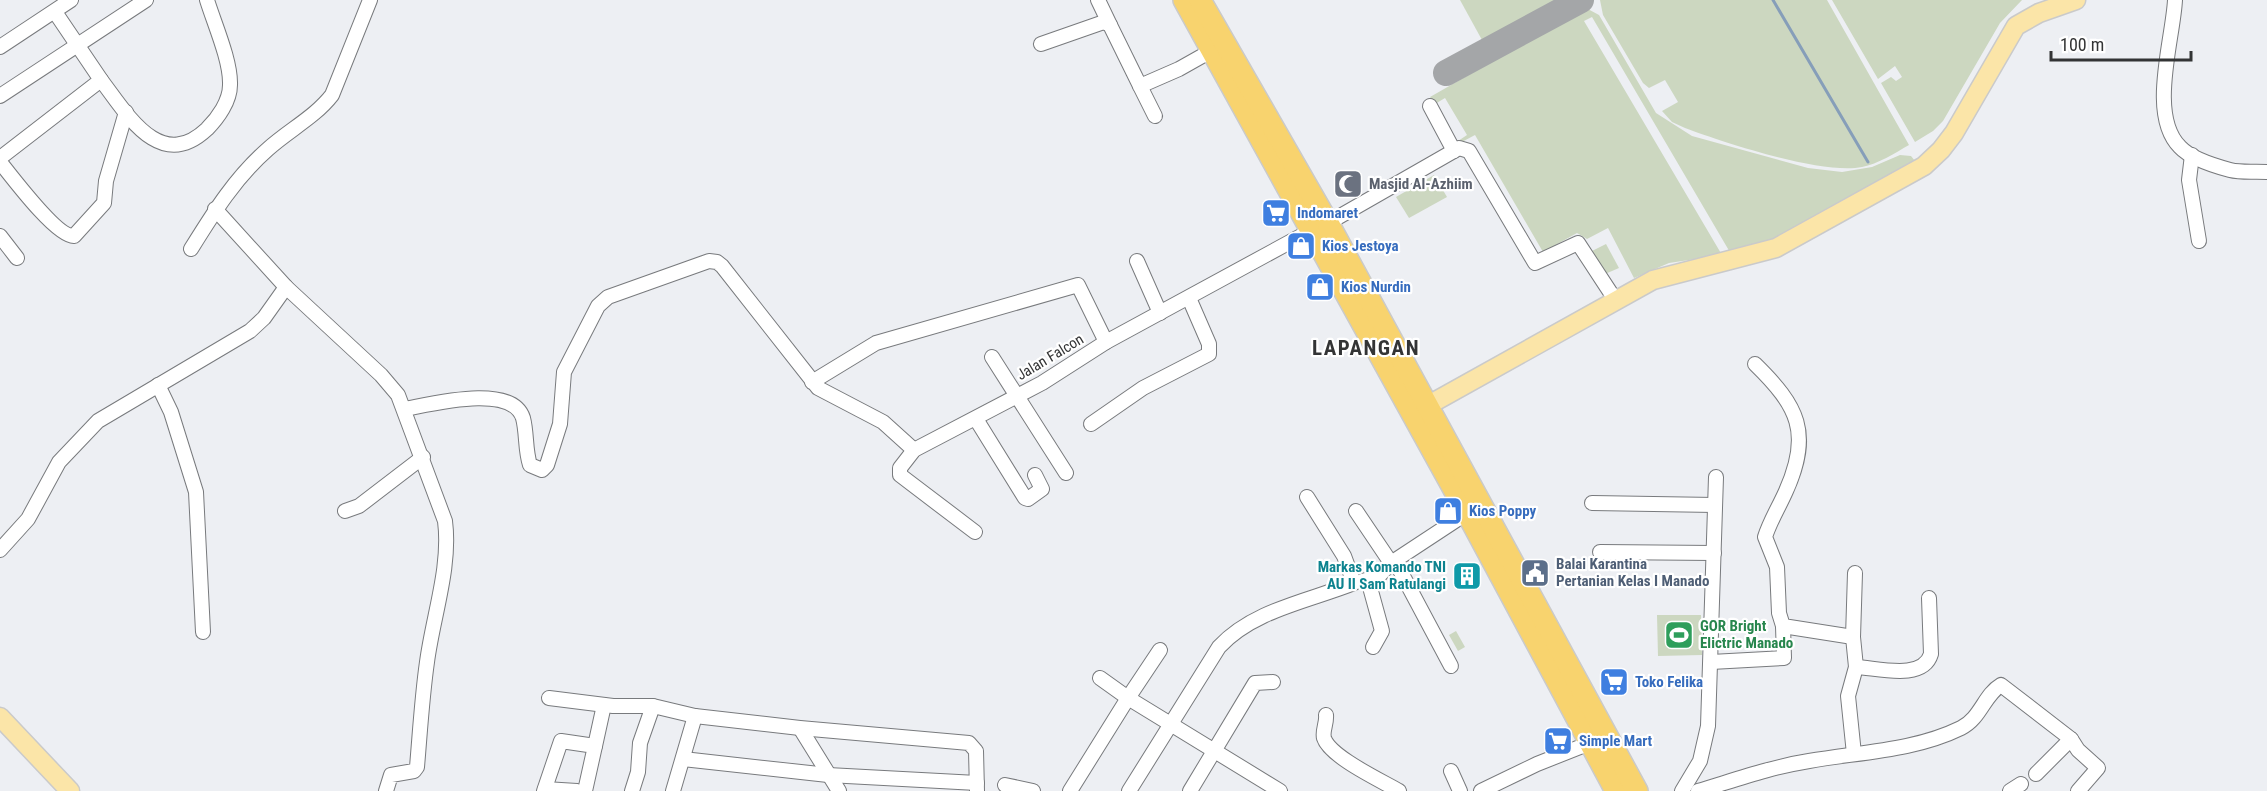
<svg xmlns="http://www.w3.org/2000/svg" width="2267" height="791" font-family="'Roboto Condensed',sans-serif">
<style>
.green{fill:#ccd7c0}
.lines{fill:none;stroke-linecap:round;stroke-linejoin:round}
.stream{stroke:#869eb9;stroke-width:3}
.taxiway{stroke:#a4a6a8;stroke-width:26}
.minor-casing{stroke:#787a7d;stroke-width:16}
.major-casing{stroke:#cacaca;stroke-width:21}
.highway-casing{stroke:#cacaca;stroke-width:24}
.minor{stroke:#fff;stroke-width:14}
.major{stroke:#fbe5a8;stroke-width:18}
.highway{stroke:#f8d36e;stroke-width:21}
.labels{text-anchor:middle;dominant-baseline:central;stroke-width:4.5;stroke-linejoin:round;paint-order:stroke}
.worship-label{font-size:15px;font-weight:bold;fill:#5b616d;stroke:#fff;text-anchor:start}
.shop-label{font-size:15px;font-weight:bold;fill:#366cbe;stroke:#fff;text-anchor:start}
.street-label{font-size:15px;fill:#333435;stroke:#fff}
.service-label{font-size:15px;font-weight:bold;fill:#4e5e75;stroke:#fff;text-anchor:start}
.culture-label{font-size:15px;font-weight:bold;fill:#0d838f;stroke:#fff;text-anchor:end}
.leisure-label{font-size:15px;font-weight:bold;fill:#27864d;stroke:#fff;text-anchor:start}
.district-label{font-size:21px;font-weight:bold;letter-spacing:1.5px;fill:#333435;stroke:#fff}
</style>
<rect width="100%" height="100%" fill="#edeff3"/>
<g class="green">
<path d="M1460,0H1559L1487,41L1482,40Z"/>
<path d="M1600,0H1827L1909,145C1895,153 1878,164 1862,167C1823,175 1725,143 1685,128L1672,122L1662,111L1678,102L1665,80L1649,88L1643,83L1603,15Z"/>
<path d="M1832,0H2022L2000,23L1943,121L1933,131L1915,142L1881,83L1891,77L1896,81L1902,77L1895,66L1878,79Z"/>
<path d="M1586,8L1599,15L1656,113L1692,136L1808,168L1842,172L1872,167L1900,155L1911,156L1915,161L1774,243L1731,254L1592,17L1584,21L1722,255L1669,263L1634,278L1608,228L1587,239L1577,233L1543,252L1475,135L1460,143L1458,141L1467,135L1445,98L1435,104L1430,97Z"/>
<path d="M1434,175L1447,197L1409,218L1396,197Z"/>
<path d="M1606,244L1619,268L1605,274L1592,251Z"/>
<path d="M1657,615H1701L1702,655L1658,656Z"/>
<path d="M1456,631L1465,647L1458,651L1449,635Z"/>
</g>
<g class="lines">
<path class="stream" d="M1773,0L1868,162"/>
<path class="taxiway" d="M1446,73L1581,0"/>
<g class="minor-casing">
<g id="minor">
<path d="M1098,0L1110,25"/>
<path d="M2175,0C2173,40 2148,115 2180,147C2191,159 2215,166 2230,170C2242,173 2255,171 2267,172"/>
<path d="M1041,44L1104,22L1110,25L1140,86L1179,69L1211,51"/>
<path d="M0,47L71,0"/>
<path d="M101,80C127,114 160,173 207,129C218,118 230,101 230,85C231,61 214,23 207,0"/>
<path d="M1140,86L1155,116"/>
<path d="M0,96L146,0"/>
<path d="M1430,106L1454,151"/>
<path d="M2192,155L2189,180L2199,241"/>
<path d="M0,158L101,80L55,12"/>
<path d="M0,162C12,177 57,237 74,236L104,203L106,181L126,112"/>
<path d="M215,209L286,287"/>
<path d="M1328,223L1459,148L1469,151L1535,263L1578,243L1616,301"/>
<path d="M0,236L17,258"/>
<path d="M191,249C214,212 235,178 268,149C289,130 315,117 332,95L370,0"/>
<path d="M1137,261L1160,313"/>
<path d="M992,357L1066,473"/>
<path d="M1755,364C1798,406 1812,433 1786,491C1779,507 1770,521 1765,537L1777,567L1779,613L1783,626L1853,637"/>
<path d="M812,382L876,343L1078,285L1106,342"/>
<path d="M158,385L171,412L196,492L203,632"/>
<path d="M405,409C432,404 512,383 523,418C527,433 525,450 530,465L542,470L547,465L560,424L564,372L598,306L608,297L709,261L717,262L722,266L818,388L883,422L914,450"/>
<path d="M976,419L1025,498L1028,499L1042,489L1035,475"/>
<path d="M1091,424L1143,388L1209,354V344L1189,298"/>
<path d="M1592,503L1715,505"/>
<path d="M345,511L359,506L423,457"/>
<path d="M1356,511L1391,563L1467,513"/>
<path d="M975,532L900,475V468L914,450L1042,383L1106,342L1312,230"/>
<path d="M0,550L28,519L59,462L98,421L250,331L264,318L286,287L381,375L398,395L445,521C451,567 433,616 427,662C422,697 420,732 417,767L414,771L391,775L386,791"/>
<path d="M1600,552L1714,553"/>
<path d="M1395,561L1451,666"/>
<path d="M1368,580L1382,631L1373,647"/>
<path d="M1362,581L1378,577L1391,563"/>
<path d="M1160,650L1128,698L1280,791"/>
<path d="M1711,662L1784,658L1783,626"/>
<path d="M1856,667C1878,668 1923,681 1931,654L1929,598"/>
<path d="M549,698L613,706H653L695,716L800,728L969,743L976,751L977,791"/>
<path d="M1326,715C1327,723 1322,731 1324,738C1330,757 1382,781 1399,791"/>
<path d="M800,728L839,791"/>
<path d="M2071,739L2078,750L2098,768L2078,791"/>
<path d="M595,746L604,705"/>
<path d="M1854,754L1848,696L1856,667L1853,637L1855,573"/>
<path d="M683,759L828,775L977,783"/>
<path d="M1451,771L1460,791"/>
<path d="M1005,785L1033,791"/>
<path d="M545,789L577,791"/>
<path d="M544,791L561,741L595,746L585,791"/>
<path d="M632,791L638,772L640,743L653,706"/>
<path d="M673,791L695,716"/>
<path d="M1070,791L1128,698L1100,678"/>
<path d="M1129,791L1219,647C1253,610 1309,601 1354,583L1344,556L1307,497"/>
<path d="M1190,791L1255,683L1273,682"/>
<path d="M1481,791L1537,764L1590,743"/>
<path d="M1682,791L1700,761L1708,726L1716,477"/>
<path d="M1698,791C1735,780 1771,767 1809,761C1860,752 1914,751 1961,728C1981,718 1984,695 2001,685L2071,739L2036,774"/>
<path d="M2010,791L2021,784"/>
</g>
</g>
<g class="major-casing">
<g id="major">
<path d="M1416,412L1653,280L1776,248L1924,166L1941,150L1954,133L2016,26L2039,13L2076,0"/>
<path d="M0,717L70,791"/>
</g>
</g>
<g class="highway-casing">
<g id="highway">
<path d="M1184,0L1467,513L1616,791"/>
<path d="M1200,0L1328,223L1637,791"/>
</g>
</g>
<use href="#minor" class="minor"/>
<use href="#major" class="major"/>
<use href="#highway" class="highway"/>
</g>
<defs>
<g id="mosque-square" transform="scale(1.5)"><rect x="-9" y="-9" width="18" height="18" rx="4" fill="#6b7280" stroke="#fff"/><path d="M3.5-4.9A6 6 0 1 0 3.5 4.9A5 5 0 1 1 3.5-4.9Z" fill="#fff"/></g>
<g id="supermarket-square" transform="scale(1.5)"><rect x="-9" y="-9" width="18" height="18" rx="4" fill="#3f7fe0" stroke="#fff"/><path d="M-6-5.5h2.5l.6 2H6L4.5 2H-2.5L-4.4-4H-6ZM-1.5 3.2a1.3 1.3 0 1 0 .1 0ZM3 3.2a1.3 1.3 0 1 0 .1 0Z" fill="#fff"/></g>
<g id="shop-square" transform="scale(1.5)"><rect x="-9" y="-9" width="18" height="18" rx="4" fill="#3f7fe0" stroke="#fff"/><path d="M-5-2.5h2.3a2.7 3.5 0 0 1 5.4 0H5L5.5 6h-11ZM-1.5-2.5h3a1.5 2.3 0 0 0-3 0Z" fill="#fff"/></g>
<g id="civic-square" transform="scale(1.5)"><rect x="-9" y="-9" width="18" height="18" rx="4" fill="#5c6f8a" stroke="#fff"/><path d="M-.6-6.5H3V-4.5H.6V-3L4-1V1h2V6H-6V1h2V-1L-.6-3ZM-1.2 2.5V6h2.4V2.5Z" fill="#fff"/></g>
<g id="building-square" transform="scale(1.5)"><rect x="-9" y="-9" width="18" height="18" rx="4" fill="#0f9aa8" stroke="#fff"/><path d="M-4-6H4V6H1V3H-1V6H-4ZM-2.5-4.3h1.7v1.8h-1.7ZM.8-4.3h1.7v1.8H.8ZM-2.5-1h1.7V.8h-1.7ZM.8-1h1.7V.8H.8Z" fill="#fff"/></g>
<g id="stadium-square" transform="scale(1.5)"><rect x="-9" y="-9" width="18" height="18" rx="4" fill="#2e9e5b" stroke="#fff"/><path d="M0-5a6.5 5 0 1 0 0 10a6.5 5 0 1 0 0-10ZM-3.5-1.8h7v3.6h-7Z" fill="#fff"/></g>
</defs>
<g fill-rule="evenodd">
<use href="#mosque-square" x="1348" y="184"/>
<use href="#supermarket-square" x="1276" y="213"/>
<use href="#shop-square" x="1301" y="246"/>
<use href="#shop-square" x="1320" y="287"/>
<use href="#shop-square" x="1448" y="511"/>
<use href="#civic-square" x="1535" y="573"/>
<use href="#building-square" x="1467" y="576"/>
<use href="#stadium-square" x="1679" y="635"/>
<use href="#supermarket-square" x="1614" y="682"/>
<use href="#supermarket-square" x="1558" y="741"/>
</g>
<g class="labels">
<g class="worship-label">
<text x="1369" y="184">Masjid Al-Azhiim</text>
</g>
<g class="shop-label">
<text x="1297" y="213">Indomaret</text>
<text x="1322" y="246">Kios Jestoya</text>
<text x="1341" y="287">Kios Nurdin</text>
<text x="1469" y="511">Kios Poppy</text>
<text x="1635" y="682">Toko Felika</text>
<text x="1579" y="741">Simple Mart</text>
</g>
<g class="street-label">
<text transform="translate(1050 357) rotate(-31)">Jalan Falcon</text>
</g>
<g class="service-label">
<text x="1556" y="564">Balai Karantina<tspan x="1556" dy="17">Pertanian Kelas I Manado</tspan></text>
</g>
<g class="culture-label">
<text x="1446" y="567">Markas Komando TNI<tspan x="1446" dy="17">AU II Sam Ratulangi</tspan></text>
</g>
<g class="leisure-label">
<text x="1700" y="626">GOR Bright<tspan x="1700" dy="17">Elictric Manado</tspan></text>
</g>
<g class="district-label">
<text x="1366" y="348">LAPANGAN</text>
</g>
</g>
<path d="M2051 51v9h140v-9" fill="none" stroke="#333435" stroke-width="3"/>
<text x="2060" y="51" font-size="18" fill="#333435" stroke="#ffffff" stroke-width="4.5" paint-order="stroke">100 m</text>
</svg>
